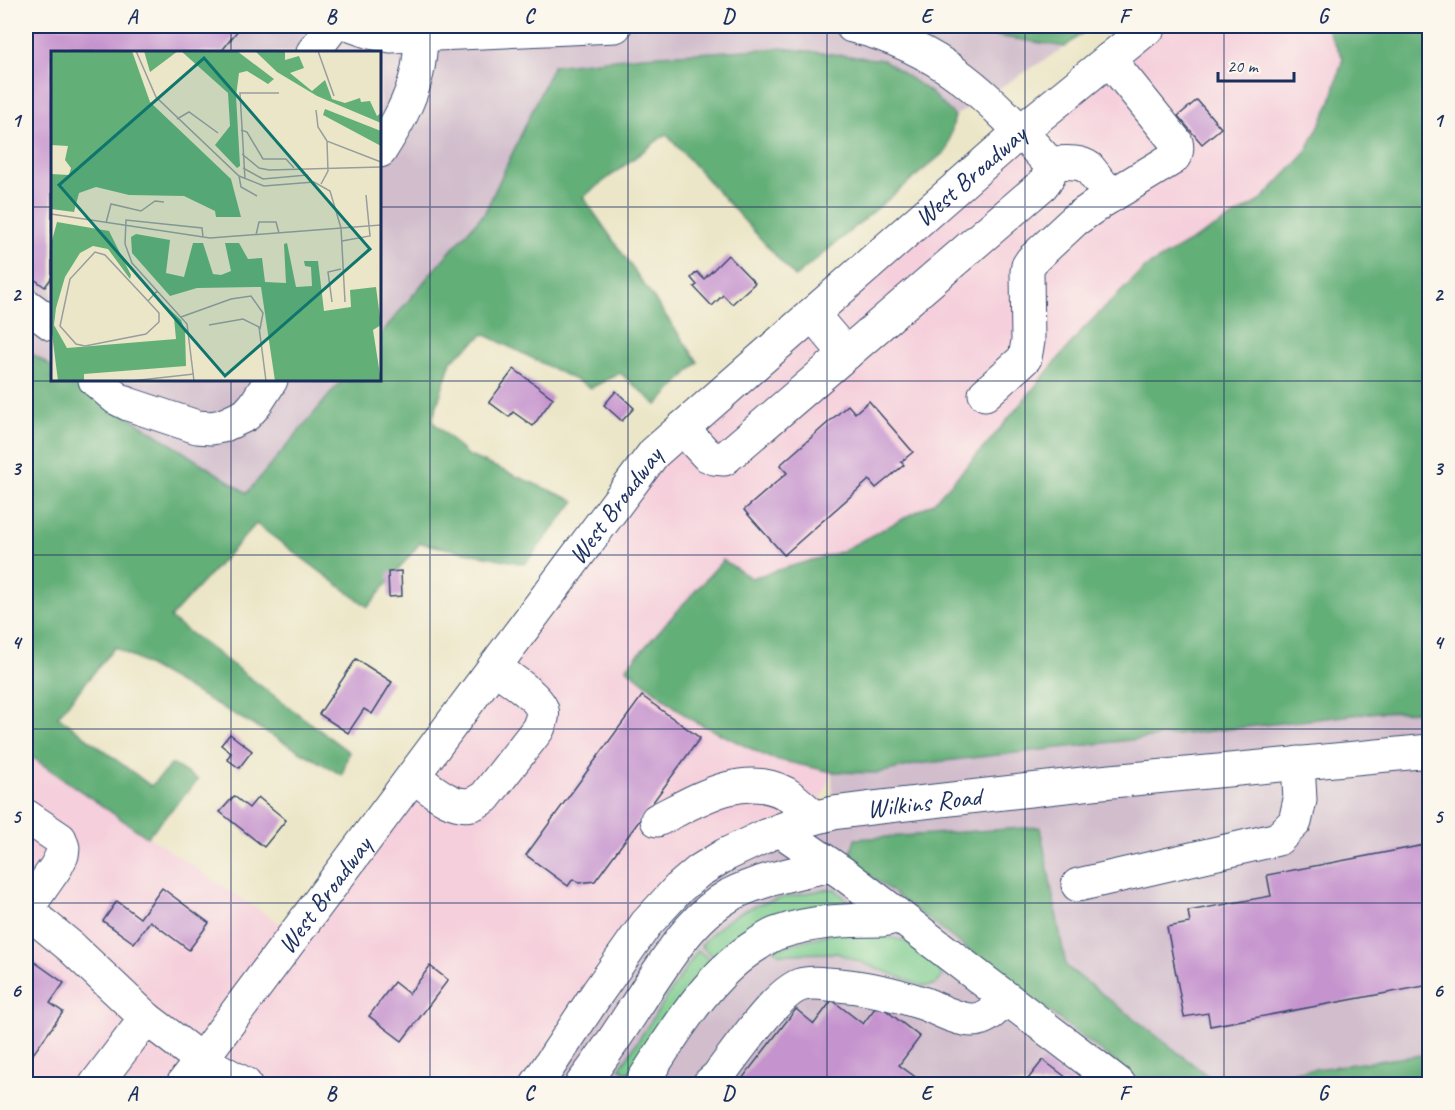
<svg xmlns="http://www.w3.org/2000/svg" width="1455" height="1110" font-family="Caveat,sans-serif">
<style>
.built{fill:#f5cfdc}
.industrial{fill:#d1bdcc}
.green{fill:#7acb8d;stroke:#4a7d76;stroke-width:1.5}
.forest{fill:#63af78;stroke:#3f6f6b;stroke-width:1.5}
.building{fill:#c593ce}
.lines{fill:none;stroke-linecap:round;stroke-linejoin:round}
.minor-casing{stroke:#3a4a6e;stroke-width:35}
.major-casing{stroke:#3a4a6e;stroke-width:35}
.minor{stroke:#fff;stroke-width:33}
.major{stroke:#fff;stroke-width:33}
.grid{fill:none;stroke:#1b2f5e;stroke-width:1.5;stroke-opacity:0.55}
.labels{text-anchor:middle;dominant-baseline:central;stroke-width:4.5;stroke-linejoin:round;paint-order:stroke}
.street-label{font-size:26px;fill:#1b2f5e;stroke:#fbf7ec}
.inset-road{fill:none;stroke:#989d9e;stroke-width:1.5}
.view{fill:#0f766e;fill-opacity:0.15;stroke:#0f766e;stroke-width:3}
.inset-edge{fill:none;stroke:#1b2f5e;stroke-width:3}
.neatline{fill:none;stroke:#1b2f5e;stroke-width:2}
.grid-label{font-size:20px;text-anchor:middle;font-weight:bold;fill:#1b2f5e}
</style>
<rect width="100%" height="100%" fill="#fbf7ec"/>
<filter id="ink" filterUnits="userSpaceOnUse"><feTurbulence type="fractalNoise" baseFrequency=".0167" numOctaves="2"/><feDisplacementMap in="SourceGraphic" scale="12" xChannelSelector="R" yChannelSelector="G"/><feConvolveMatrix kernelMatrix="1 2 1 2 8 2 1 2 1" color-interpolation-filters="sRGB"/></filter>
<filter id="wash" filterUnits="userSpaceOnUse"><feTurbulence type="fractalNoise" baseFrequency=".008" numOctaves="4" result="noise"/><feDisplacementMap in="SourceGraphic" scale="24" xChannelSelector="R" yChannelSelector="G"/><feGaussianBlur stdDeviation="1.35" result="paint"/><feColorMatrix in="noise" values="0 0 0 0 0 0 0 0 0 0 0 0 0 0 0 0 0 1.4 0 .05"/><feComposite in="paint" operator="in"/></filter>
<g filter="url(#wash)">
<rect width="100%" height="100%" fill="#ece6c8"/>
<path class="built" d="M1151,26H1325L1343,58L1330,104L1304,155L1260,201L1146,267L1084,328L987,444L933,503L840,552L751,578L723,560L626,668L690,719L770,758L832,772L814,817L535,1084H26V753L121,818L295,934L654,453Z"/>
<g class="industrial">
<path d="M26,26H1091L1065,47L955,116L930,92L553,66L485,212L432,272L380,335V52H52V367L26,350Z"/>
<path d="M72,380H342L247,493Z"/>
<path d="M1429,711V1054L1216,1082L1211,1084H531L678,888L833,813L832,772L878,773L918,764L1379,712Z"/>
</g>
<g class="green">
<path d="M830,889H835L847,900V904L845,907L753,928L735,940L715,959L701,946C735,902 780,898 830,889Z"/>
<path d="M840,931L893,938L905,941L915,946L937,965L942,977C937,985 933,986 923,986L837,953L780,954L774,949Z"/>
<path d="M698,950L712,962L629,1073L620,1068Z"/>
</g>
<g class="forest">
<path d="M941,26H1091L1065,47L954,29Z"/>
<path d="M1325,26H1429V711L1379,712L918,764L878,773L832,772L770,758L690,719L626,668L723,560L751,578L840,552L933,503L987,444L1084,328L1146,267L1260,201L1304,155L1330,104L1343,58Z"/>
<path d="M781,48L884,60L930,92L955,116L947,150L795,277L666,134L583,197L698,362L657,405L620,373L591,388L484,334L451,361L432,421L467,455L575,501L525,564L420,543L368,607L256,524L170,618L349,752L342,775L115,647L58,716L151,786L172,764L198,780L147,837L26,753V350L52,367V380H72L247,493L342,380H380V335L432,272L485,212L553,66L643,56Z"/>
<path d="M1040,827L1066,966L1216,1082L1429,1054V1084H1144L849,859L855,839Z"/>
</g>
<g id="blocks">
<g class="building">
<path d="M26,26H241L221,52H52V277L45,287L26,273Z"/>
<path d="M1197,100L1221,128L1202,144L1178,116Z"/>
<path d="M728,255L755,283L732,304L723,295L712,306L694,287L697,285L691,278L697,272L704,279Z"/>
<path d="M514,369L553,398L533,426L513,412L509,417L489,402Z"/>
<path d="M616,391L634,408L622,421L604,405Z"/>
<path d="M869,401L913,452L901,462L904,465L876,488L869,480L784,555L744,510L787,473L780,465L848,405L855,413Z"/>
<path d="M401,571L402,596L389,597L388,572Z"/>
<path d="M356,659L392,682L372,714L364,709L348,733L319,714Z"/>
<path d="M642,696L700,738L595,881L579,883L573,879L568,886L526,855Z"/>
<path d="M230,734L252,751L239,768L227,759L231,753L221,745Z"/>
<path d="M234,796L249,808L258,797L286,820L264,847L220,812Z"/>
<path d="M1430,844V985L1210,1026L1208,1013L1184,1017L1167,927L1190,923L1188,911L1271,896L1267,875Z"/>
<path d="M162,888L209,923L189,950L150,921L134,943L103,921L117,901L140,918Z"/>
<path d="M26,956L64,983L50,1003L63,1012L26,1064Z"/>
<path d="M430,966L448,980L402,1041L369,1016L394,982L409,994Z"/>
<path d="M832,1000L863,1024L878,1004L920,1037L899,1065L925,1084H738L796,1009L814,1024Z"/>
<path d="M1043,1060L1075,1084H1024Z"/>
</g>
</g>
</g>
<g filter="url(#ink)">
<use href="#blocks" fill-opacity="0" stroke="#3a4a6e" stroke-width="1.5"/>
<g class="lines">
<g class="minor-casing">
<g id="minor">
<path d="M353,26L370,32L391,36L615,26"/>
<path d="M313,52L333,26"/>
<path d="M380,151C396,126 410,102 417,73C420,60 420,47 422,34"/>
<path d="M1049,163C1063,163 1078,160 1089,168L1111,196"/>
<path d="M26,305L52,324"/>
<path d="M812,314L846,354"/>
<path d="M95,380L116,398L128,404L197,427L211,428L222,426L246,415L255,405L271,380"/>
<path d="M985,394L1025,358L1028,341L1027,272L1028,266L1032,260L1075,220L1101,202L1172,159C1177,154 1178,150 1176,142L1109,59"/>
<path d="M682,428L707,455L714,458L724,459L1042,185C1048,178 1052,172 1049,163C990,97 941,47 852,26"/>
<path d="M413,776C429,787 451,809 472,804C476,803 481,799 485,797L538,729C540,723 544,717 542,710C539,697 506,676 494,667"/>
<path d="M26,816L60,839L63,848L62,855L56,867L26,910"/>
<path d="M657,820C694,802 742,770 785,793C795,799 805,809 814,817"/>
<path d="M780,830L844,874L1119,1084"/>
<path d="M1078,885L1278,839L1295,822L1300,800L1298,763"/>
<path d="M26,910L71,947L146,1018L201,1060L245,1084"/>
<path d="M96,1084L146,1018"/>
<path id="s1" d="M537,1084L598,992L646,924L679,888L699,871L725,855L765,836L803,821L833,813L872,808L1101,782L1430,751"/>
<path d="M582,1084C610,1049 633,1009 659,971C678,942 699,913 730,895C761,879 797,873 830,865"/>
<path d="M641,1084C673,1035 707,975 758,944C764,940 771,935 778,933C812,921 846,920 882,920L888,919L894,913"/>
<path d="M709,1084L718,1076C735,1054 776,993 800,985C809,982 819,983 827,984C861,986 894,993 925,1004C940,1010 957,1020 973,1020C987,1020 997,1008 1005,998"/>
</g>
</g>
<g class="major-casing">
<g id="major">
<path id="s2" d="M183,1084L654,453L1021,131L1150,26"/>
</g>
</g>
<use href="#minor" class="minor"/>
<use href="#major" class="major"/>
</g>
</g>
<path class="grid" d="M231,26V52M430,26V1084M628,26V1084M827,26V1084M1025,26V1084M1224,26V1084M26,207H52M380,207H1430M231,380V1084M26,381H1430M26,555H1430M26,729H1430M26,903H1430"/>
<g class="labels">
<g class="street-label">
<text stroke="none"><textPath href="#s2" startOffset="1208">West Broadway</textPath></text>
<text stroke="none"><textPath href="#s2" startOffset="722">West Broadway</textPath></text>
<text stroke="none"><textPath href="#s1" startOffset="507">Wilkins Road</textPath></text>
<text stroke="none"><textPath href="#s2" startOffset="236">West Broadway</textPath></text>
</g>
</g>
<g transform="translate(51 51)">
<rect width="330" height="330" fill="#ece6c8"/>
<path d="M0,0H81L99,51L180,128L190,166H165L164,160L133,145L78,144L45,136L28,142L23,161L0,158V123L18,124L20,117L14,109L17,95L0,94ZM93,0H127L99,21ZM130,0H186L223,28L217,33L196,20L188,22L185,45L189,115L186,117L164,94L179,75L177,42ZM204,0H234V9L248,5L253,17L239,22L261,40L274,29L281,48L294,52L309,47L310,51L319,50L326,65L330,62V72L266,45L226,21ZM274,58L330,80V95L272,64ZM6,171L58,180L80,224L79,228L57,198L42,195L29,202L14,226L5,257L3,274L16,297L125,288L123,267L111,251L130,269L134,280L135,315L33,323V330H7L0,275V193ZM85,183L119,189L115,222L133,226L142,192H152L162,223L170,224L180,220L174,192H188L197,208L211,207L214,231L235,232L233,193L236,192L245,236L261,235L260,216L254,215L253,210H267L273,260L300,256L299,239L325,236L330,274L322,279L330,330H224L210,236L146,237L119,245L81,202L80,186Z" fill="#63af78"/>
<path class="inset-road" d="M85,0L105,46L188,125L213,135L263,131L279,140L290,177L294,251M267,0L283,45M265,59L267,76L276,90M126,68L138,61L167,82M190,79L196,81L212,108H235L243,117M191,103L208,117L218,119L330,116M192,117L212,128L256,124L260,130M188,125L190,136L206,145M194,128L189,42H228M270,133L277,120L276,90L330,111M0,163L159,187L330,174M55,172L60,153L90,160L104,150L113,151M205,184L208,171H225L228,182M291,190L319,185L315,144M97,250L54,204L44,201L19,228L9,275L25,293L34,295L95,283L108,271V262L97,250L106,240M281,251L277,221L290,218M130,266L180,248L200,245L212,262L209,278M158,274L192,268L208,276L215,330M80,330L143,323M143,330L136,273L81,212L74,193L75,169L151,177L152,186"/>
<path class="view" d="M153,7L319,198L174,325L8,134Z"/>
<rect width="330" height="330" class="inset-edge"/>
</g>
<rect width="1455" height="1110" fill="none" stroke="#fbf7ec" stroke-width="66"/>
<path d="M1218 72v9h76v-9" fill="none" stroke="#1b2f5e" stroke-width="3"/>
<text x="1227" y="72" font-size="18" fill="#1b2f5e" stroke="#fbf7ec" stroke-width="4.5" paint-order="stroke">20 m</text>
<rect x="33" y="33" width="1389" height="1044" class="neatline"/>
<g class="grid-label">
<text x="132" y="23">A</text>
<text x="331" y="23">B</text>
<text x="529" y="23">C</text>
<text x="728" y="23">D</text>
<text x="926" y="23">E</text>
<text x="1124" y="23">F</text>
<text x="1323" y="23">G</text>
<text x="16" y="127">1</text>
<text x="1438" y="127">1</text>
<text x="16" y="301">2</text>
<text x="1438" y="301">2</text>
<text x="16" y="475">3</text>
<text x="1438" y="475">3</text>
<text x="16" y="649">4</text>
<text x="1438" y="649">4</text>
<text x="16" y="823">5</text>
<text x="1438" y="823">5</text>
<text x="16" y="997">6</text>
<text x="1438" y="997">6</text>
<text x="132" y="1100">A</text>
<text x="331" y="1100">B</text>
<text x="529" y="1100">C</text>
<text x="728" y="1100">D</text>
<text x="926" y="1100">E</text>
<text x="1124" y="1100">F</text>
<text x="1323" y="1100">G</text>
</g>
</svg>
